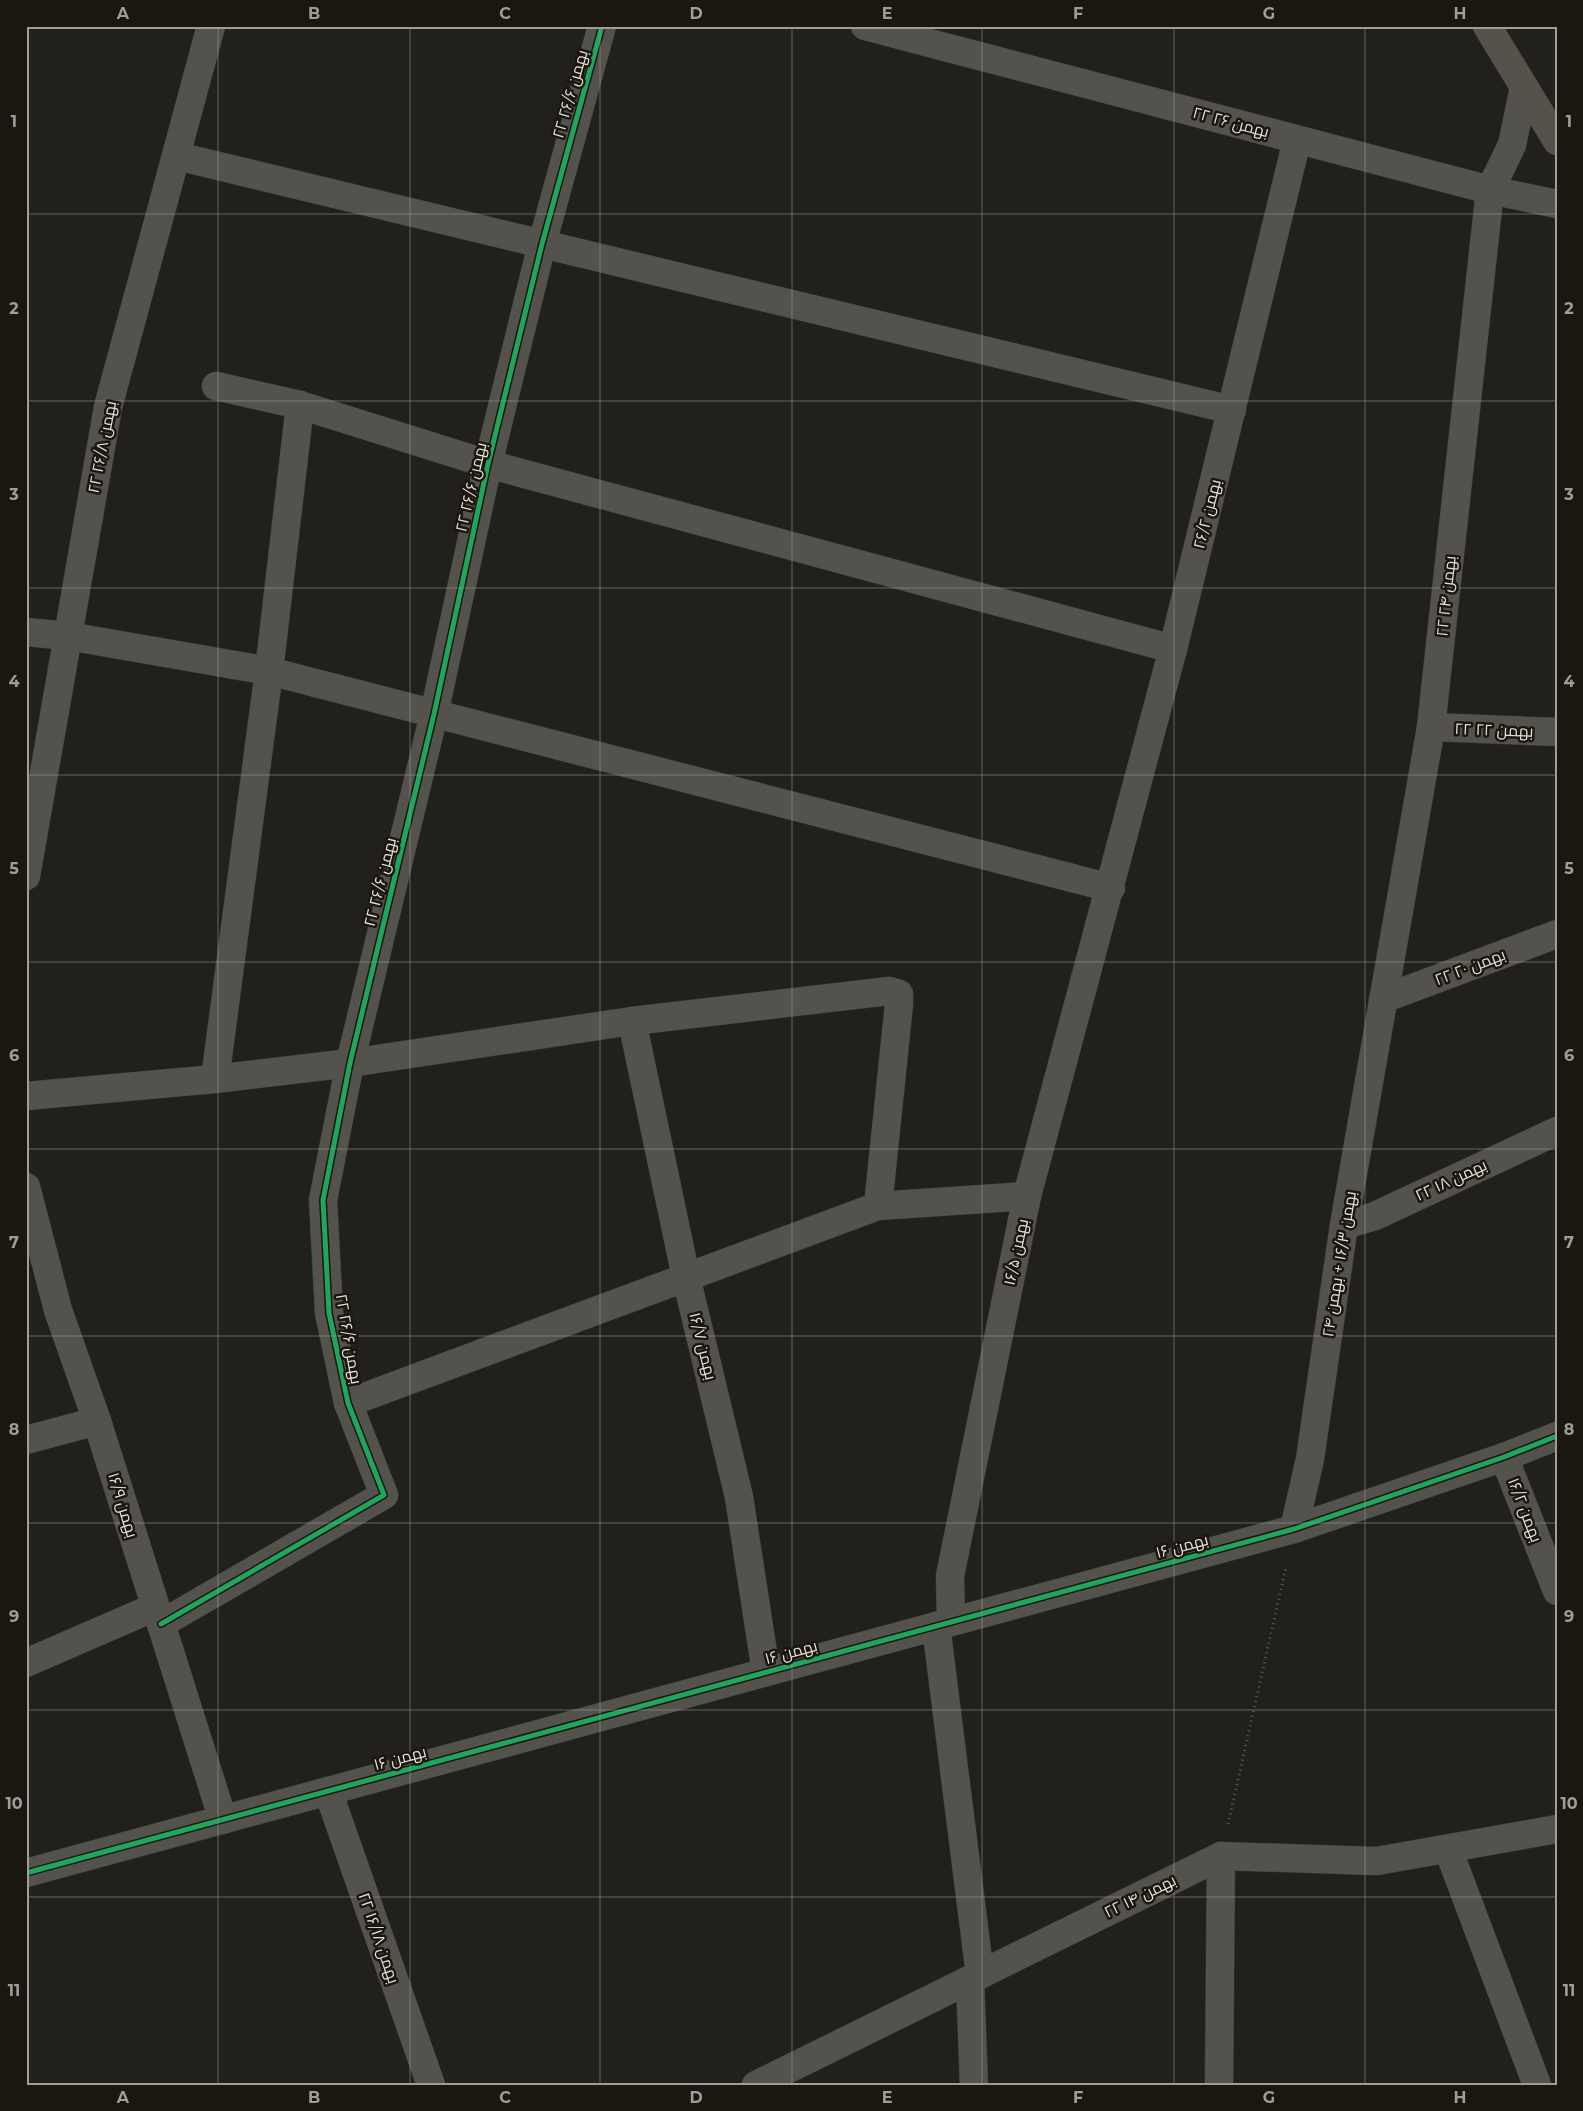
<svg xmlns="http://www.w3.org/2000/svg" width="1583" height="2111" font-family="Montserrat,Cairo,sans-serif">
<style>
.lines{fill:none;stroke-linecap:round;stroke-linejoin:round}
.minor-casing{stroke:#3d3c39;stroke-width:29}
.major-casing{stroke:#3d3c39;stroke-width:29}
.path{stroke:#5d5c5a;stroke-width:3;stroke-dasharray:1 4;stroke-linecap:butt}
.minor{stroke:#54524d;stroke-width:28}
.major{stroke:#575249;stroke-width:28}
.cycleway-casing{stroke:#1b1710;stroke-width:8}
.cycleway{stroke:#20a55d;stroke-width:5}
.grid{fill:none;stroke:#9f9d98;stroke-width:1;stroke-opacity:0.55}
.labels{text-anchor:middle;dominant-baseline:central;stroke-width:5;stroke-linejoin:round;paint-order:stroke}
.street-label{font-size:16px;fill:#e3e1db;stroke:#1b1710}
.neatline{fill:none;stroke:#9f9d98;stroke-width:2}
.grid-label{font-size:16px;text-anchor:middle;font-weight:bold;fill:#9f9d98}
</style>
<rect width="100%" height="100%" fill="#21201c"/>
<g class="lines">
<g class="minor-casing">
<g id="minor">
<path d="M865,26L1490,190L1557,204"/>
<path d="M177,156L1232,410"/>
<path d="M216,386L300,405L488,464L1173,649"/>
<path d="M26,632L68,636L269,671L1111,888"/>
<path d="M1431,727L1557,732"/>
<path d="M26,876L108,407L211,26"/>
<path d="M1383,999L1557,934"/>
<path d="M632,1021L686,1277L739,1497L766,1672"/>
<path d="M215,1079L269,671L300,405"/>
<path d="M26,1096L215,1079L350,1063L632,1021L889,991L899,994V1004L878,1206"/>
<path d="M26,1187L58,1310L97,1421L223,1820"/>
<path d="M1344,1225L1375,1216L1557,1131"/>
<path d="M348,1403L878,1206L1027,1196"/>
<path d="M26,1440L97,1421"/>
<path d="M1504,1457L1557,1591"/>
<path d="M1294,1529L1310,1459L1344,1225L1431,727L1490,190L1512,145L1524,87"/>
<path d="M951,1622L950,1576L1027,1196L1173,649L1297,140"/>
<path d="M161,1624L384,1495L348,1403L329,1313L323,1200L350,1063L434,714L488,464L542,244L602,26"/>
<path d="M936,1626L980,1975"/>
<path d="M26,1663L155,1607"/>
<path d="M328,1791L431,2085"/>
<path d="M1448,1849L1537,2085"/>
<path d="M26,1873L1294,1529L1504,1457L1557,1436"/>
<path d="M970,1980L974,2085"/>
<path d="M756,2085L1221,1856L1377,1861L1557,1829"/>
<path d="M1219,2085L1221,1856"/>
</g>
</g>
<g class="major-casing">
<path id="major" d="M1487,26L1557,141"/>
</g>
<path class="path" d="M1228,1824L1286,1567"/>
<use href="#minor" class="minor"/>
<use href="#major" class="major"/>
<g class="cycleway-casing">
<g id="cycleway">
<path d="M161,1624L384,1495L348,1403L329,1313L323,1200L350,1063L434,714L488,464L542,244L602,26"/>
<path d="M26,1873L1294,1529L1504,1457L1557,1436"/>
</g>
</g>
<use href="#cycleway" class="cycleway"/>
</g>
<path class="grid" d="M218,26V2085M410,26V2085M600,26V2085M792,26V2085M982,26V2085M1174,26V2085M1365,26V2085M26,214H1557M26,401H1557M26,588H1557M26,775H1557M26,962H1557M26,1149H1557M26,1336H1557M26,1523H1557M26,1710H1557M26,1897H1557"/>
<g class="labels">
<g class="street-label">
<text transform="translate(570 94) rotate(-74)">۲۲ بهمن ۲۶/۶</text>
<text transform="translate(1231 122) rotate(15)">۲۲ بهمن ۲۶</text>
<text transform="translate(102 447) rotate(-79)">۲۲ بهمن ۲۶/۸</text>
<text transform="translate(471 487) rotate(-77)">۲۲ بهمن ۲۶/۶</text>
<text transform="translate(1207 514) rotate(-76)">بهمن ۲۶/۲</text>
<text transform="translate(1446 596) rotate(-84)">۲۲ بهمن ۲۴</text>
<text transform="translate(1494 730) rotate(2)">۲۲ بهمن ۲۲</text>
<text transform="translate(380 882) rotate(-76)">۲۲ بهمن ۲۶/۶</text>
<text transform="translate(1470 967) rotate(-21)">۲۲ بهمن ۲۰</text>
<text transform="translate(1451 1180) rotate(-25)">۲۲ بهمن ۱۸</text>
<text transform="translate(1016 1252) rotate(-78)">بهمن ۱۶/۵</text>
<text transform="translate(1339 1264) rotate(-81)">بهمن ۱۶/۳ + بهمن ۲۴</text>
<text transform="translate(349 1339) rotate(80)">۲۲ بهمن ۲۶/۶</text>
<text transform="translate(703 1346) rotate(76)">بهمن ۱۶/۷</text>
<text transform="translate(123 1505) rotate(73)">بهمن ۱۶/۹</text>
<text transform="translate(1525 1510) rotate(69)">بهمن ۱۶/۲</text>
<text transform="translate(1182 1546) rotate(-15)">بهمن ۱۶</text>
<text transform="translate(791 1652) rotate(-15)">بهمن ۱۶</text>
<text transform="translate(400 1758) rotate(-15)">بهمن ۱۶</text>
<text transform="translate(1140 1896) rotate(-26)">۲۲ بهمن ۱۴</text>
<text transform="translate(379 1938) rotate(71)">۲۲ بهمن ۱۶/۱۸</text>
</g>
</g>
<rect width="1583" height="2111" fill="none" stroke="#1b1710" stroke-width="55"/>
<rect x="28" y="28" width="1528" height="2056" class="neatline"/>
<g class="grid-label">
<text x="123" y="19">A</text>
<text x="314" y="19">B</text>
<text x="505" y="19">C</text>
<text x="696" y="19">D</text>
<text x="887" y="19">E</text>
<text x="1078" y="19">F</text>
<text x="1269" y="19">G</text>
<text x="1460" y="19">H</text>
<text x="14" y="127">1</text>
<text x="1569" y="127">1</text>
<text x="14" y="314">2</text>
<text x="1569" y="314">2</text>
<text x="14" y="500">3</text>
<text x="1569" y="500">3</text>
<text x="14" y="687">4</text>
<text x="1569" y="687">4</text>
<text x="14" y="874">5</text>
<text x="1569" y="874">5</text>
<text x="14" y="1061">6</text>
<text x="1569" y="1061">6</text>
<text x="14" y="1248">7</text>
<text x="1569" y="1248">7</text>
<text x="14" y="1435">8</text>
<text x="1569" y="1435">8</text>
<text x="14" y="1622">9</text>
<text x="1569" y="1622">9</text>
<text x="14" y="1809">10</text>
<text x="1569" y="1809">10</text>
<text x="14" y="1996">11</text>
<text x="1569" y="1996">11</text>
<text x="123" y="2103">A</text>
<text x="314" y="2103">B</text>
<text x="505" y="2103">C</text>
<text x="696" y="2103">D</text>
<text x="887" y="2103">E</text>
<text x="1078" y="2103">F</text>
<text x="1269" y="2103">G</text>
<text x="1460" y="2103">H</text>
</g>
</svg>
